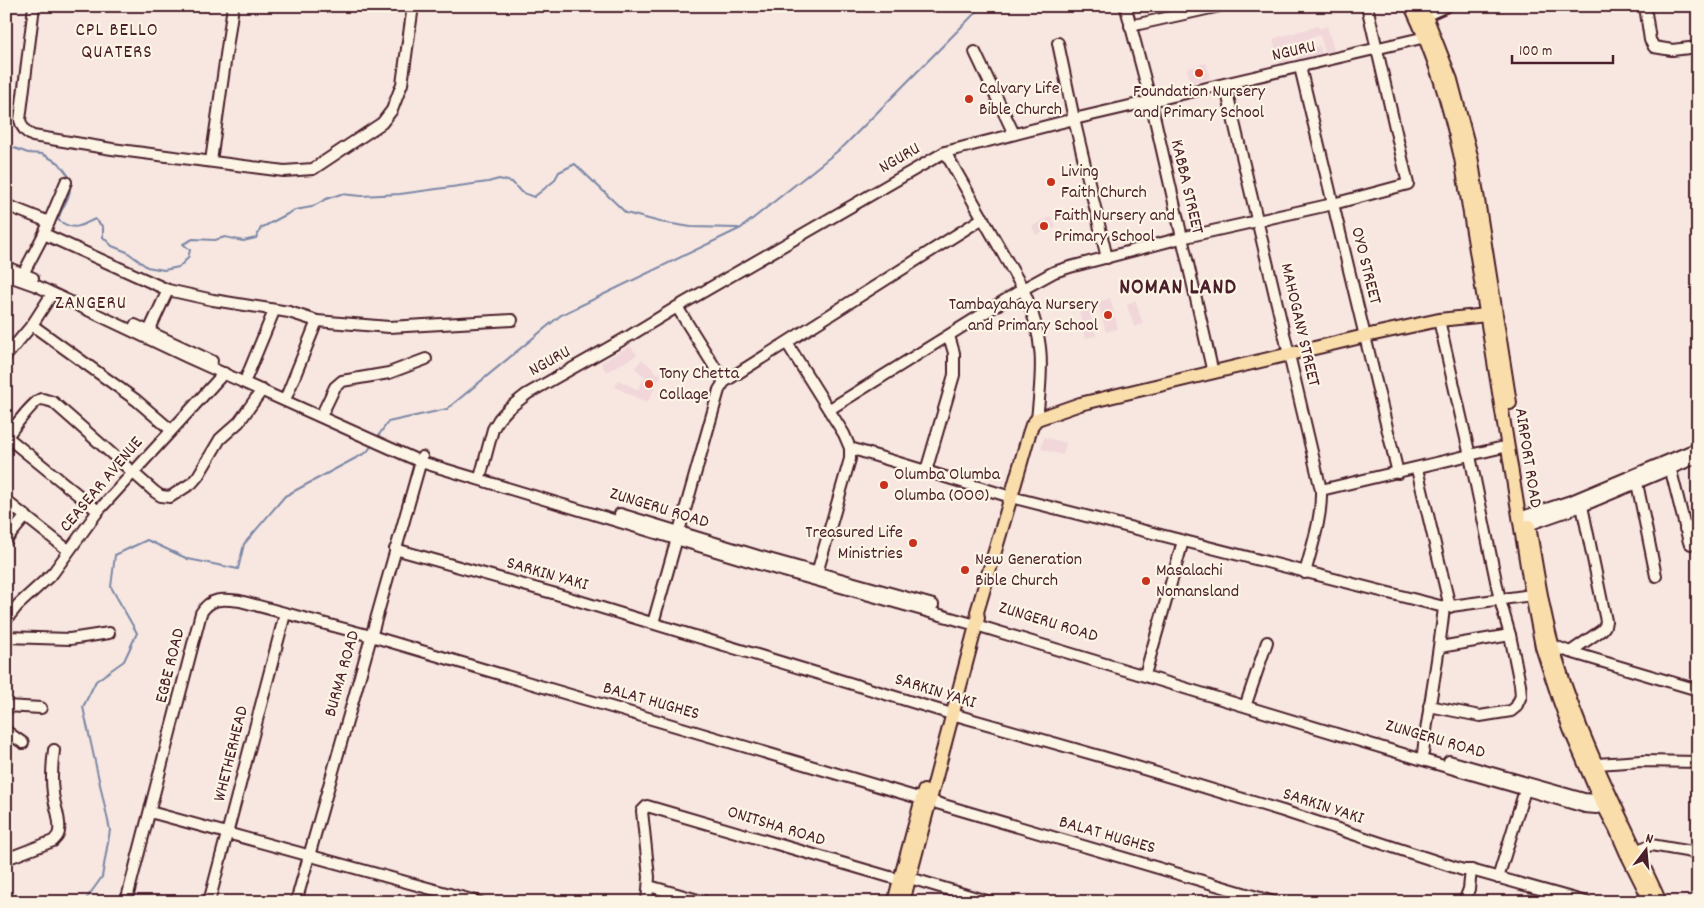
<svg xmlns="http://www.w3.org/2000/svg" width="1704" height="908" font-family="Dekko,sans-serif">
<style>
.built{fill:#f1d6da}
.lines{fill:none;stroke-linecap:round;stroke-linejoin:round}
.stream{stroke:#7c87a6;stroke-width:2}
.minor-casing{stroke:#4a1f2b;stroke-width:14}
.major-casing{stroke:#4a1f2b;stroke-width:16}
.minor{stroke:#fcf5e5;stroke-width:10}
.major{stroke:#f9deab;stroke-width:12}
.poi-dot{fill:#c8321e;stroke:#fcf5e5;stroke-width:2}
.labels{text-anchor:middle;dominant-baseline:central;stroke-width:4.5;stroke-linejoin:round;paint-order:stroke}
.street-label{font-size:18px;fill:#4a1f2b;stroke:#fcf5e5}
.poi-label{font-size:18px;fill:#4a1f2b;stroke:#fcf5e5;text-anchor:start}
.neighbourhood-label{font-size:19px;letter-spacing:1px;fill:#4a1f2b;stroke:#fcf5e5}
.district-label{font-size:22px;font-weight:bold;letter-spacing:1px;fill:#4a1f2b;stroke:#fcf5e5}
</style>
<rect width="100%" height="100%" fill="#f7e7e0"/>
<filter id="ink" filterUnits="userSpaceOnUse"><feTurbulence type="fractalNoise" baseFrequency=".02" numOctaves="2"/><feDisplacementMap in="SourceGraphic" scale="10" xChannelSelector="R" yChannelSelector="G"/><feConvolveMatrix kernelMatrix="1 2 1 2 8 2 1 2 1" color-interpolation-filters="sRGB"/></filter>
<g filter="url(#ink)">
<g class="built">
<path d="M1318,26L1319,29L1327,26L1334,51L1325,53L1320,35L1307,39L1306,44L1300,45L1299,42H1295L1285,45L1290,63L1280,65L1273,39Z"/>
<path d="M1320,46L1322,54L1298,60L1296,53Z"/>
<path d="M1206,63L1210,78L1191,83L1187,69Z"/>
<path d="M1051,217L1056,227L1036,235L1032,226Z"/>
<path d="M1110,298L1118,329L1106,332L1098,302Z"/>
<path d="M1135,300L1143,324L1134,327L1127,305Z"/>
<path d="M1088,305L1096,336L1085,338L1078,307Z"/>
<path d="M630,346L637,355L606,372L601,363Z"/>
<path d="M642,359L653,369V371L661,375L647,403L615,387L618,380L638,390L645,377L635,368Z"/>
<path d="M1044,437L1066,443L1063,455L1041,449Z"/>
</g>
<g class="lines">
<g class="stream">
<path d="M6,145L28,153L42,154L59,163L68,175L69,180"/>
<path d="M70,185C71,199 61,207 58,220C75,232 79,226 95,219L103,227V237L112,246L127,252L147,267L164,270L179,267L188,258L190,250L183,244L193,239L215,240L225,237L243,241L256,238L261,228L295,210L312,207L326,199L341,194L361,196L400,194L488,182L499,179L512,182L521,192L534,197L554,181L559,172L575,164L626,213L660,222L691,227L738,228"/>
<path d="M376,439L388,422L447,409L561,315L741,228L844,146L982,6"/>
<path d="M84,902L102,877L110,830L83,707L96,681L124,661L137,633L111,587L115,555L147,540L188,559L238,569L244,544L285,496L367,452L372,445"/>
</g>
<g class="minor-casing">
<g id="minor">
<path d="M34,6L20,120C22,128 25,132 33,136L112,149L284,171L313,169L382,123L392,110L402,84L413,6"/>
<path d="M1645,6L1650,40L1654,47L1672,50L1698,47"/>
<path d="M1126,8L1151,102L1213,373"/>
<path d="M1420,18L1447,6"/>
<path d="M1130,26L1220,6"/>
<path d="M1058,43L1074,119L1107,258"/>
<path d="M975,52L1014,134"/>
<path d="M1300,67L1398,473"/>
<path d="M1225,84L1321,490C1322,518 1312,546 1305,573"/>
<path d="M945,152L1023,289C1045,339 1043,366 1037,419"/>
<path d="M211,161L233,6"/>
<path d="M6,205L49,222"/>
<path d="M44,234L168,290L213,300L289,312L317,321L389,327L512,320"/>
<path d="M6,267L33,278"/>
<path d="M23,274L44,234L66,182"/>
<path d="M6,275L37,286L187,357L421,462L759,564L976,625L1423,760L1585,807L1596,808L1609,806"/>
<path d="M677,307L724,382"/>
<path d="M32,325L136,400L171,430"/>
<path d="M135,325L212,361"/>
<path d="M149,331L168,290"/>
<path d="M787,343L844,434L850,448V459L817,573"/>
<path d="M6,356L32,325L52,294"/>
<path d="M247,376L274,311"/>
<path d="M287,395L317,321"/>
<path d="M830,409L1023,289L1054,272L1070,267L1181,238L1333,204L1408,184L1367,6"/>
<path d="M323,412L335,387L342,381L389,373L426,359"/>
<path d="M7,437L98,511"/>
<path d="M6,438C12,430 33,401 41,399C45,399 49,401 53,402L155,492L161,496L170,497L192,483L198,476L220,439L239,422L262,390"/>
<path d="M850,448L1011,497L1444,607L1532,595"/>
<path d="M1669,463L1689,542L1691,544L1698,543"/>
<path d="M1417,469L1450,607"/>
<path d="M926,471L954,375V353L949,336"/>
<path d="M481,474L493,429L499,419L508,409L527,394L631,335L677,307L945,152L1074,119L1426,37"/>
<path d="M1637,483L1656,576"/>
<path d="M1321,490L1508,446"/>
<path d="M6,501L68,550"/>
<path d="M620,514L758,556L933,605"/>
<path d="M1519,518L1571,501L1698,448"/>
<path d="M1522,527L1582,506L1698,457"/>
<path d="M1685,529L1698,523"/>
<path d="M6,540L26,516"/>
<path d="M395,549L556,594L945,712L1117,761L1283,811L1463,870H1471L1586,902"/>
<path d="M6,620L18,605L53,573L98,511L224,373"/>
<path d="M653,623L719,390L724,382L983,218"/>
<path d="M6,637L70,639L109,633"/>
<path d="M1552,645L1570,652L1698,690"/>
<path d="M1440,647L1510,635"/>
<path d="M1570,652L1602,630L1605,626L1606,621L1582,506"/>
<path d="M1146,671L1183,541"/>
<path d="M1247,701L1267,642"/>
<path d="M6,706L41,708"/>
<path d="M1429,706L1480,716L1511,711L1516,707L1521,696L1520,684L1510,635L1500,600L1470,456L1439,320"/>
<path d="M6,731L23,743"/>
<path d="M1423,753C1429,704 1439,657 1444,607"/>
<path d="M1449,761L1584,799L1595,800L1607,798"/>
<path d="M1597,764L1642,761L1698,762"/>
<path d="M930,801L1274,902"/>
<path d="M150,812L479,902"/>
<path d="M1637,850L1651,845L1698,853"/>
<path d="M6,859L53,841C56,838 59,836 59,831C61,819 54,805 53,793C51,779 52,765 54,750"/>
<path d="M910,878L990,902"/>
<path d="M1498,878L1525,790"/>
<path d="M649,886L705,902"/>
<path d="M126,902L201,613C211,597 223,599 240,601L371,636L922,799"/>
<path d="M209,902L285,614"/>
<path d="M296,902L422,457"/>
<path d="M647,902L649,877L642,811L647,806L900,880"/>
<path d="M1464,902L1469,889L1471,870"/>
</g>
</g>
<g class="major-casing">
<g id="major">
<path d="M1411,6C1435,56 1449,104 1461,158L1530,584L1542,647L1559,699L1570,729L1600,799L1616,829L1627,854L1651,902"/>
<path d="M1422,6L1451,80L1471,156L1510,403"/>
<path d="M1529,526C1537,571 1543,617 1557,661C1582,744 1624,823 1660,902"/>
<path d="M894,902L924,791"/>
<path d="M903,902L978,618L977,612L1011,497L1029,434L1032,425L1037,419L1080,404L1365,336L1439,320L1487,315"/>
</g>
</g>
<use href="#minor" class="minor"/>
<use href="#major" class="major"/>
</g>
</g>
<g class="poi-dot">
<circle cx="1199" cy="73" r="5"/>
<circle cx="969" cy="99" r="5"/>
<circle cx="1051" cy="182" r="5"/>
<circle cx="1044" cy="226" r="5"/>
<circle cx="1108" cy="315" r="5"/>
<circle cx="649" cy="384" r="5"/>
<circle cx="884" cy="485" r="5"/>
<circle cx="913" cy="543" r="5"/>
<circle cx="965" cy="570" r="5"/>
<circle cx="1146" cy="581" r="5"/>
</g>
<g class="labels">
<g class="street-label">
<text transform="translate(1294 52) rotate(-13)">NGURU</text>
<text transform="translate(900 159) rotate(-30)">NGURU</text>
<text transform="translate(1186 187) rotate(77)">KABBA STREET</text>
<text transform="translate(1365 266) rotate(76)">OYO STREET</text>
<text transform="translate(1299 325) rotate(77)">MAHOGANY STREET</text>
<text transform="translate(550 362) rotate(-29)">NGURU</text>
<text transform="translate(1527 458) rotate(81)">AIRPORT ROAD</text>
<text transform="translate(102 485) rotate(-50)">CEASEAR AVENUE</text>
<text transform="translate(659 509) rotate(17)">ZUNGERU ROAD</text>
<text transform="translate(547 575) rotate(16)">SARKIN YAKI</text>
<text transform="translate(1048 623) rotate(17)">ZUNGERU ROAD</text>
<text transform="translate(171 666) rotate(-76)">EGBE ROAD</text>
<text transform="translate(343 674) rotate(-74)">BURMA ROAD</text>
<text transform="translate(935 692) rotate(17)">SARKIN YAKI</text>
<text transform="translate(651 702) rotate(16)">BALAT HUGHES</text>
<text transform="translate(1435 740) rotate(16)">ZUNGERU ROAD</text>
<text transform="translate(232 754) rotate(-76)">WHETHERHEAD</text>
<text transform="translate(1323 807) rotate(18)">SARKIN YAKI</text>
<text transform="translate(776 827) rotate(17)">ONITSHA ROAD</text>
<text transform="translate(1107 836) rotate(16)">BALAT HUGHES</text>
</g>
<g class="poi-label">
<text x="979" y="89">Calvary Life<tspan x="979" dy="21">Bible Church</tspan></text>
<text x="1199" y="92" text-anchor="middle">Foundation Nursery<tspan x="1199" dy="21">and Primary School</tspan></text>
<text x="1061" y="172">Living<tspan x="1061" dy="21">Faith Church</tspan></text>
<text x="1054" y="216">Faith Nursery and<tspan x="1054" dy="21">Primary School</tspan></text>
<text x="1098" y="305" text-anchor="end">Tambayahaya Nursery<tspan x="1098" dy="21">and Primary School</tspan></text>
<text x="659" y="374">Tony Chetta<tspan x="659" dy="21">Collage</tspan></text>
<text x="894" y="475">Olumba Olumba<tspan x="894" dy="21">Olumba (OOO)</tspan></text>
<text x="903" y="533" text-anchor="end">Treasured Life<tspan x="903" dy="21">Ministries</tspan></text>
<text x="975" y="560">New Generation<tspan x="975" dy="21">Bible Church</tspan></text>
<text x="1156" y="571">Masalachi<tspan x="1156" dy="21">Nomansland</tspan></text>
</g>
<g class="neighbourhood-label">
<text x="117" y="31">CPL BELLO<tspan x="117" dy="22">QUATERS</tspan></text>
<text x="91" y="304">ZANGERU</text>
</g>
<g class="district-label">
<text x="1178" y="288">NOMAN LAND</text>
</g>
</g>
<rect width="1704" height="908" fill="none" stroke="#fcf5e5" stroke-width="25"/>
<rect x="12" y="12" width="1679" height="883" fill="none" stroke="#4a1f2b" stroke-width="2" filter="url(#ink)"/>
<g transform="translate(1646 850) rotate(16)" stroke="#fcf5e5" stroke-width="4" paint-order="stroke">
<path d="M0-4L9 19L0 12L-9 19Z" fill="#4a1f2b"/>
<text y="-8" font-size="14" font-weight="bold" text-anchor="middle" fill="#4a1f2b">N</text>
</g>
<path d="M1512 55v8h101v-8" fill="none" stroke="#4a1f2b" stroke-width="2.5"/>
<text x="1519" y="55" font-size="15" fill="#4a1f2b" stroke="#fcf5e5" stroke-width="4" paint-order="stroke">100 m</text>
</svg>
